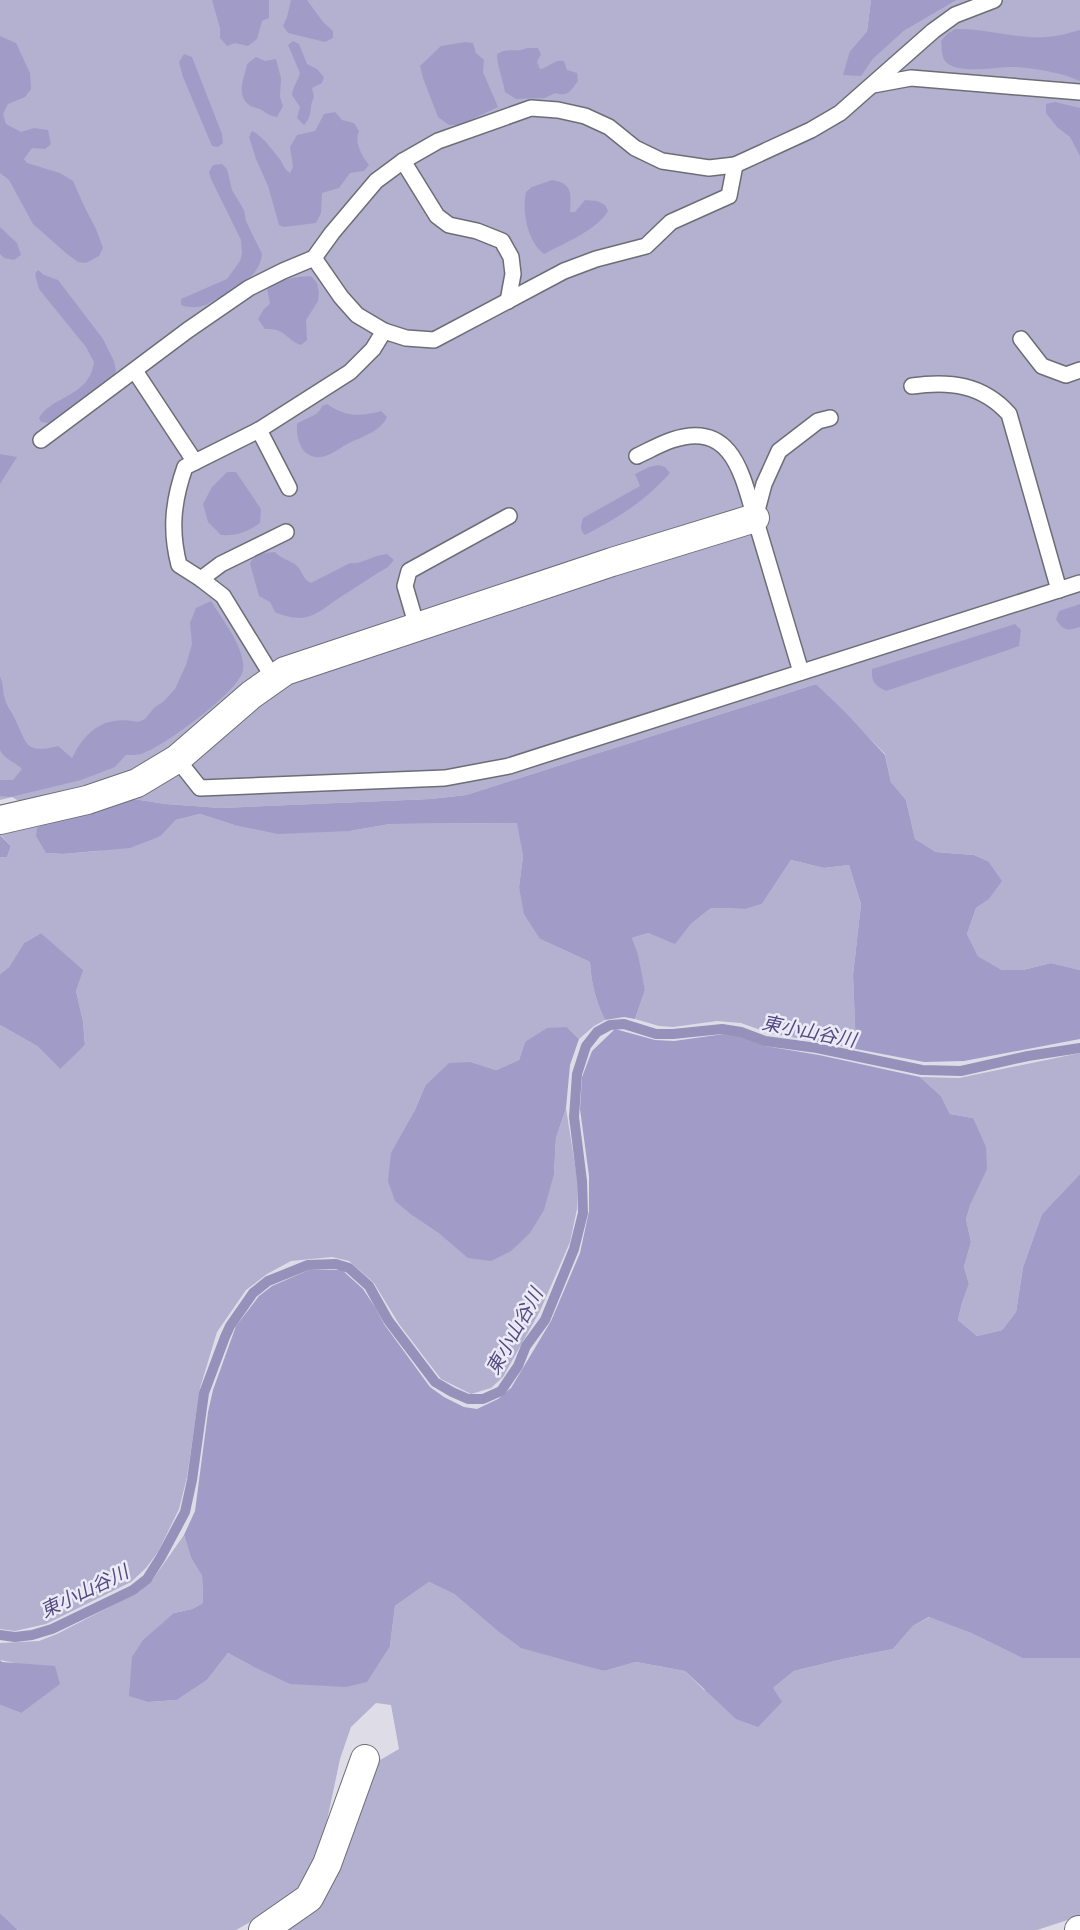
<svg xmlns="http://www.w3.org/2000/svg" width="1080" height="1930" font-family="'Open Sans','Noto Sans JP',sans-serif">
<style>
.green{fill:#b3b0d0}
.forest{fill:#a19cc7}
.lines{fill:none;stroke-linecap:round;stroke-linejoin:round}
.stream{stroke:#9591bb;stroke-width:10}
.lane-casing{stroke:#6d6d76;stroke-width:18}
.street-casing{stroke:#6d6d76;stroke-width:30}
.secondary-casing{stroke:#6d6d76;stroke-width:30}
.lane{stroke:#fff;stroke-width:15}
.street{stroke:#fff;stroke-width:28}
.secondary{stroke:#fff;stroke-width:28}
.labels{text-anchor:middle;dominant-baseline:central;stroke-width:5;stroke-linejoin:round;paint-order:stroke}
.water-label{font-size:19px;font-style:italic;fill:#534a83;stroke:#ebeaf5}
</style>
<rect width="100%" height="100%" fill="#dedde7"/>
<g class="green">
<path d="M0,0H871L867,31L850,51L872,60L904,31L957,0H1080V970L1051,963L1023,970H1002L978,956L967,934L976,908L988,900V861L974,855L936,852L915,839L906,800L891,782L885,754L816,684L466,795L430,799L221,808L166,804L127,798L46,853L63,854L98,851L161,836L176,820L200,814L234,825L350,831L390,824L518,823L523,856L519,887L540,939L590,962C591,983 596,1002 605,1020L594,1026L579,1039L567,1027L525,1042L519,1060L496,1070L471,1062L425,1086L414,1112L413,1216L441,1235L554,1174L556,1138L566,1108L577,1178V1209L570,1242L540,1311L503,1377L491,1388L471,1394L441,1379L399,1324L374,1283L349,1261L332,1257L291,1261L267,1274L246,1290L217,1332L200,1388L187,1477L179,1509L158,1552L146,1568L131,1582L46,1624L15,1631L0,1629V1025L37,1046L59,1068L85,1045L83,1021L76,991L82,970L41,933L24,943L9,967L0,974V857H7L11,846L0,834L52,820L12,797L0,800Z"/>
<path d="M791,860L824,868L849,865L861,904L853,975L856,1049L769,1033L741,1023L717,1021L673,1027L659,1026L635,1019L645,990L632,938L648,933L675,943L691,924L711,908L746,909L762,904Z"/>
<path d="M1080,1053V1174L1042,1214L1023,1267L1016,1312L1002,1330L977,1336L958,1320L962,1303L969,1284L964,1267L971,1242L966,1219L971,1203L973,1118L950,1114L941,1096L920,1077L959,1078Z"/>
<path d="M184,1535L191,1558L202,1576L203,1603L192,1609L174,1613L149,1702L177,1700L207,1680L228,1653L252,1666L390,1646L395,1606L429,1582L454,1594L494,1628L567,1659L604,1671L636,1662L685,1671L704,1690L773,1688L794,1671L843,1659L893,1649L913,1626L930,1617L971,1633L1022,1658H1080V1916L1037,1930H282L375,1763L399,1749L391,1705L376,1703L351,1727L340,1759L321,1849L291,1899L236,1930H18L0,1913V1705L21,1713L15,1663L0,1660V1643L39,1641L57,1634L140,1591L153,1579Z"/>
</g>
<g class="forest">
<path d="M212,0H269V18L262,21L257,39L248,46L235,43L227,46L220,38V28Z"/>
<path d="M291,0H307L323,22L333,31V38L325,42L288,33L283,26L287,17Z"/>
<path d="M871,0H957L904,31L872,60L861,76L843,75L850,51L867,31Z"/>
<path d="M955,29C985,28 1015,39 1045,37C1056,37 1069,33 1080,30V81C1060,72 1038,69 1016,67C997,66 962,75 947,63C941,58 942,48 941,41L947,34Z"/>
<path d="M0,36L16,43L30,73L31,89L25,97L8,104L3,114L6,124L21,132L34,128L48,130L51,144L45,149L32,148L24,159L27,163L60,173L73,181L85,208L96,229L103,248L99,256L86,263L78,262L67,254L33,224L9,180L0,173Z"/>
<path d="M293,41L299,44L307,64L317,69L324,77L322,83L312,88L314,97C308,109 314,114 304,125L297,118L300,107L292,95C293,86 298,81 300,73L288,45Z"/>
<path d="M465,42L473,43L476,53L484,60L483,72L498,107L460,125H449L438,117L423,78L420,66L441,46Z"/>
<path d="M527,48H538L541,54L537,62L540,69C549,68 553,59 564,61L567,70L577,73L578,81C570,91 569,97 555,93L545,98L516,99L505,92C503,80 497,66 497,54C508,47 517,53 527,48Z"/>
<path d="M184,54L192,57L222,134L223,143L218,147L212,146L183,77L179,62Z"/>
<path d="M256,57L265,61L276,59L281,78L280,97L283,106L277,117C270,116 266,113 260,109C256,108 252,107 249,105C235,94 245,77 247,64Z"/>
<path d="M1055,102L1080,108V156L1070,137L1057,127L1046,113V104Z"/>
<path d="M335,112L342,120L354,123L359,131C354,143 362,156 369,165L364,171L350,173L339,188L322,193L321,213L316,223L284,227L279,225L268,186L256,159L249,137L252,131C262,136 271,148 278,157C283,162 283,169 290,173L293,167L290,147L297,135L315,131L324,114Z"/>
<path d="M222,164L227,169L232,190L244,210L246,221L262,254C260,280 226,293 206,305C197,308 189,308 181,305V299L227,279L240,261L242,253L241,240L211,179L209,172L213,165Z"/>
<path d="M552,180C573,183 571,194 570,212H575L585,200L597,201L605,205L608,211C596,231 564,243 544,254C527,241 522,211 526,192L532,187Z"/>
<path d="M0,227L17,243L21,255L14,260L4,258L0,254Z"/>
<path d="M38,270L44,275L58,280L103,339L114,361L116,371L111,380L55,420L48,423L41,422L39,418C50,399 78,397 89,377C92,373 93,367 94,362L86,347L39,289L35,274Z"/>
<path d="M311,276L317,283L319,293L318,301L306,320L307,340L301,345C285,339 286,328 265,329L258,319L264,309L270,304L267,288C281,279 295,277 311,276Z"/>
<path d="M327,404C346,417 359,417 381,411L387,417C381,431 362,437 349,443C341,447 330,456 321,457C301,459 296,438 297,424C306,417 318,417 322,406Z"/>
<path d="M0,454L17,457L0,484Z"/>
<path d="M658,465L665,467L670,473C645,501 618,518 585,535C579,529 581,525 583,518L640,486L635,474L649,467Z"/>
<path d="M227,472H236L261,509L260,523C247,532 236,536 221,535L208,522L203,504L212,487Z"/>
<path d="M275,552C281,559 288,559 296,565C303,571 302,579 311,583L350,563C361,565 373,555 387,554L394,560L388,567C372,576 357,587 342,596C316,613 308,626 275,612L270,602L259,596L250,564C254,554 264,553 275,552Z"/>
<path d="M211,601C222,619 246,649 243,670C241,690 162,748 141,754C136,755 130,755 126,755L115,767L81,780L11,797L0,796V780H13L22,769C15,762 4,759 0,750V677C4,683 2,692 5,699C6,705 11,711 14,717C27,742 23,755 58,746L72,758C86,730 105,715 138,722L145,719L154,708L164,701L175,689L186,665L192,644L190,623L196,608Z"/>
<path d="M1080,604V627C1067,631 1063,631 1056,619L1059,611Z"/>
<path d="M1015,624L1021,630L1019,646L1005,651L886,691C875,686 871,682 872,669Z"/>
<path d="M816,684L845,712L885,755L891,782L906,800L915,839L936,852L974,855L988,861L1002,881L988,900L976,908L967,934L978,956L1002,970H1023L1051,963L1080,970V1039L964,1061L924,1062L856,1049L853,975L861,904L849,865L824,868L791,860L762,904L746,909L711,908L691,924L675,944L648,933L632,938L638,955L645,990L635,1019L624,1017L605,1020C596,1002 591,983 590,962L540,939L524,914L519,887L523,856L517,823L390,824L350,831L278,834L234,825L200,814L176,820L161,836L130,848L63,854L46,853L36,836L37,828L52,820L127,798L166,804L221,808L430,799L466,795Z"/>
<path d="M0,835L11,846L7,857H0Z"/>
<path d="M41,933L83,970L76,991L83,1021L85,1045L60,1069L37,1046L0,1025V974L9,967L24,943Z"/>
<path d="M567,1027L579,1039L570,1065L566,1108L556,1138L554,1174L544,1210L530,1233L511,1251L491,1261L468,1258L441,1235L413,1216L395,1201L388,1181L391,1153L414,1112L425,1086L449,1063L471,1062L496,1070L519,1060L525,1042L547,1028Z"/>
<path d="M615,1029L655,1040L674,1041L724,1034L739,1036L765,1046L819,1055L920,1077L941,1096L950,1114L973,1118L986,1147L987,1169L971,1203L966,1219L971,1242L964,1267L969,1284L962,1303L958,1320L977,1336L1002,1330L1016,1312L1023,1267L1042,1214L1080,1174V1658H1022L971,1633L929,1617L913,1626L893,1649L843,1659L794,1671L773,1688L782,1702L758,1727L736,1719L685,1671L636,1662L604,1671L521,1648L494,1628L454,1594L429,1582L395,1606L390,1646L367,1682L346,1687L290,1684L252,1666L228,1653L207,1680L177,1700L149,1702L129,1696L132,1657L143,1640L174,1613L192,1609L203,1603L202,1576L191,1558L184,1535L195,1511L208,1412L213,1390L236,1326L259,1296L272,1286L309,1270H342L363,1289L375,1307L384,1324L430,1387L444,1397L464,1407L477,1409L498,1399L511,1388L551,1321L580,1253L589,1211V1176L580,1109L582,1077L592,1051Z"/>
<path d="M0,1660L2,1662L55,1666L60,1684L21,1713L0,1705Z"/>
<path d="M0,1913L18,1930H0Z"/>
</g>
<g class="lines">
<path class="stream" d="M0,1635L15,1637L32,1635L52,1629L133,1590L147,1579L161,1557L185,1512L192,1480L204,1393L225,1337L230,1326L253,1293L268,1281L308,1265L336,1264L349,1268L369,1286L388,1320L435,1382L452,1392L468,1399H483L501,1391L518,1366L526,1346L545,1320L574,1249L583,1213L582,1181L574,1117L577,1074L586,1046L597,1032L610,1025L624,1024L656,1034H673L722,1029L741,1032L765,1041L817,1048L922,1070L961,1071L1028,1056L1080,1048"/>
<g class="lane-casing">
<g id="lane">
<path d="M873,85L911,78L1080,92"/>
<path d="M403,161L437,216L449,225L477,231L502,241L511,257L513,274L508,301"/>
<path d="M314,258L341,297L357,315L384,331L406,338L434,340L564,271L596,259L646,246L671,222L729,196L735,165"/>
<path d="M1021,339L1042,366L1066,375L1080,370"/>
<path d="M135,371L195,462"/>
<path d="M912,386C950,381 982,384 1009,414L1059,590"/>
<path d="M259,430L289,488"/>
<path d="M41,440L188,330L249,288L283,271L314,258L332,233L376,181L403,161L438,141L531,108L558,110L585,116L609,127L635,148L662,161L709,168L735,165L811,130L840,113L933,31L955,15L994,0"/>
<path d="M637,456C648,451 660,444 672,440C732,420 742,474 755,518"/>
<path d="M201,579L221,564L286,532"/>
<path d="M417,627L405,586L409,571L509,516"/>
<path d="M801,672L755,518L764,484L779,451L818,421L830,418"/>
<path d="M274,679L223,596L201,579L179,565C170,530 173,501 185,467L259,430L350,372L373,349L384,331"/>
<path d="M177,759L200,788L445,778L509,766L1080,583"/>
</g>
</g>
<g class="street-casing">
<g id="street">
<path d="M263,1930L309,1898L327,1864L365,1759"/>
<path d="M1079,1930H1080"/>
</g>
</g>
<g class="secondary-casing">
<path id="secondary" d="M0,820L87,800L137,783L177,759L251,695L285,671L612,562L755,518"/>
</g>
<use href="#lane" class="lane"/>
<use href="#street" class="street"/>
<use href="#secondary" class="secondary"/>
</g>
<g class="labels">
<g class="water-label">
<text transform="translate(809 1031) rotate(11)">東小山谷川</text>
<text transform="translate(514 1331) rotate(-61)">東小山谷川</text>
<text transform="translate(84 1591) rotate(-26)">東小山谷川</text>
</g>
</g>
</svg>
